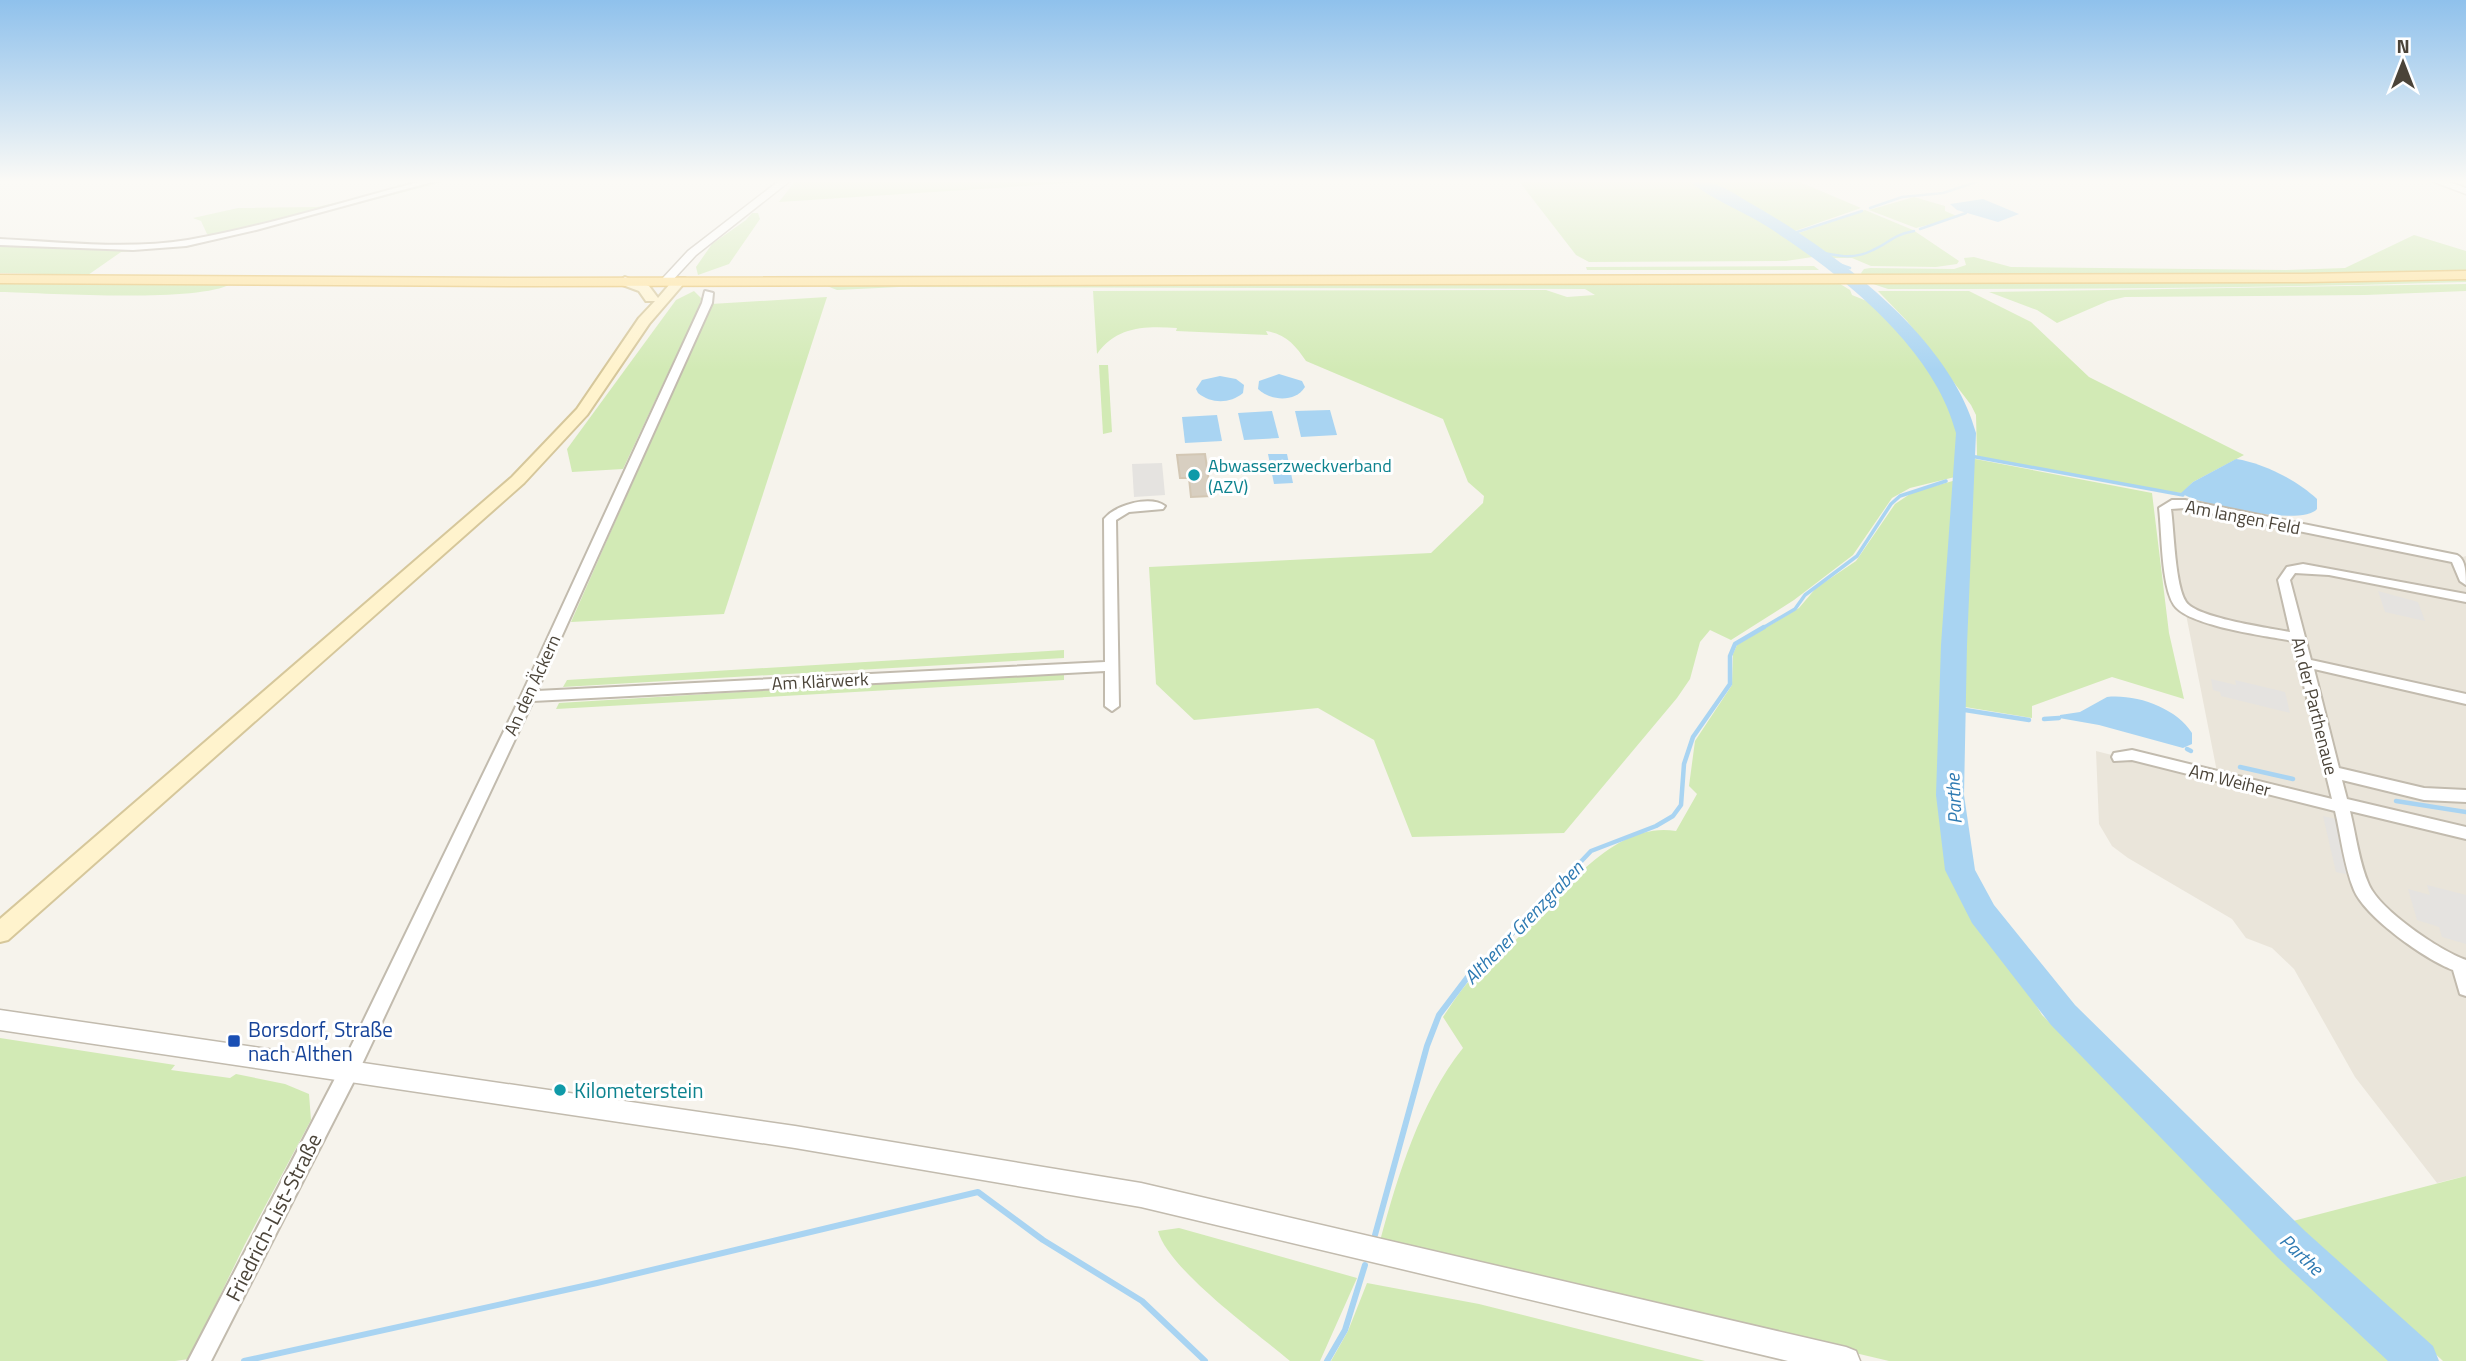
<svg xmlns="http://www.w3.org/2000/svg" width="2466" height="1361" font-family="'Titillium Web',sans-serif">
<style>
.residential{fill:#eae5da}
.green{fill:#d2eab5}
.parking{fill:#e5e3e0}
.water{fill:#a9d4f2}
.lines{fill:none;stroke-linecap:round;stroke-linejoin:round}
.stream-far3{stroke:#a9d4f2;stroke-width:2.5}
.stream-far2{stroke:#a9d4f2;stroke-width:3.5}
.stream-far1{stroke:#a9d4f2;stroke-width:4.5}
.stream{stroke:#a9d4f2;stroke-width:6}
.river{fill:#a9d4f2;fill-rule:evenodd}
.building{fill:#d8cfc1;stroke:#d3c7b4;stroke-width:2}
.minor-casing{stroke:#c2bbae;stroke-width:4}
.tertiary-casing{stroke:#c2bbae;stroke-width:3}
.secondary-casing{stroke:#d6c79b;stroke-width:4}
.primary-casing{stroke:#e6c16a;stroke-width:3}
.minor{fill:#fff;fill-rule:evenodd}
.tertiary{fill:#fff;fill-rule:evenodd}
.secondary{fill:#fff3cd;fill-rule:evenodd}
.primary{fill:#ffe39c;fill-rule:evenodd}
.culture-dot{fill:#0f9aa8;stroke:#fff;stroke-width:2.5}
.transit-dot{fill:#1a4fb4;stroke:#fff;stroke-width:2.5}
.labels{text-anchor:middle;dominant-baseline:central;stroke-width:6;stroke-linejoin:round;paint-order:stroke}
.culture-label{font-size:18px;fill:#0d838f;stroke:#fff;text-anchor:start}
.street-label{font-size:18px;fill:#4b4439;stroke:#fff}
.water-label{font-size:19px;font-style:italic;fill:#2e7ab2;stroke:#fff}
.near-transit-label{font-size:21px;fill:#164399;stroke:#fff;text-anchor:start}
.near-culture-label{font-size:21px;fill:#0d838f;stroke:#fff;text-anchor:start}
.near-street-label{font-size:21px;fill:#4b4439;stroke:#fff}
</style>
<rect width="100%" height="100%" fill="#f6f3ec"/>
<path class="residential" d="M2184,506L2450,561L2466,556V1176L2437,1183L2355,1077L2294,969L2272,948L2246,938L2232,919L2128,858L2112,846L2099,824L2096,751L2219,782L2182,594L2172,512Z"/>
<g class="green">
<path d="M432,180L218,235L207,234L201,221L193,218L238,208L317,207Z"/>
<path d="M443,180H451L190,247L121,252L88,275L0,273V244L114,249L206,241Z"/>
<path d="M796,180H1117L779,202Z"/>
<path d="M1518,180H1693L1819,256L1786,261L1589,262L1576,255Z"/>
<path d="M1700,180H1795L1861,208L1792,232Z"/>
<path d="M1914,197L1945,206V211L1959,217L1916,228L1869,210Z"/>
<path d="M1865,210L1913,230L1959,261L1957,264L1936,267L1871,266L1852,258H1833L1796,234Z"/>
<path d="M752,213H758L760,219L729,264L698,275L696,267L712,244L746,220Z"/>
<path d="M2414,235L2466,251V272L2351,275L1863,276L1861,273L1864,269L1870,268L1954,269L1966,265L1964,258L1974,257L2011,267L2286,270L2345,268Z"/>
<path d="M1814,266L1819,270H1587L1586,267Z"/>
<path d="M2466,277V282C2273,288 2080,289 1888,289L1870,283Z"/>
<path d="M0,280L231,284C197,303 47,293 0,292Z"/>
<path d="M1837,282L1850,290L1852,295L1879,306L1906,337L1958,411L1959,476L1910,488L1892,498L1853,555L1794,600L1731,640L1710,630L1700,642L1690,679L1677,698L1564,833L1412,837L1374,740L1318,708L1194,720L1156,684L1149,567L1431,553L1483,503L1484,496L1468,482L1443,419L1306,361C1296,346 1286,334 1266,331L1268,335L1176,331L1177,328C1145,326 1117,326 1097,354L1093,291L1546,290L1567,297L1595,295L1585,289L899,287L837,290L822,284Z"/>
<path d="M2466,284V291L2365,295L2125,297L2108,301L2057,323L2037,310L1989,292Z"/>
<path d="M694,291L701,298L700,305L623,469L572,472L567,449L676,300Z"/>
<path d="M1878,291H1969L2031,322L2089,377L2244,455L2193,482L2182,493L2150,490L1977,456L1976,415L1971,405L1907,321Z"/>
<path d="M827,297L724,614L571,622L711,304Z"/>
<path d="M1099,365H1108L1112,432L1103,434Z"/>
<path d="M1970,458L2152,493L2169,633L2184,699L2112,677L2032,706V718L1959,706Z"/>
<path d="M1960,479C1957,531 1953,583 1949,635C1941,717 1928,806 1963,884L2042,1015L2316,1283L2401,1361H1889L1380,1241C1398,1175 1420,1102 1463,1048L1443,1017C1452,1004 1461,989 1472,978C1486,962 1505,950 1521,935C1560,896 1613,820 1676,831L1697,794L1689,786L1695,741L1732,685L1733,654L1737,645L1799,608L1816,588L1856,561L1895,504L1913,492Z"/>
<path d="M1064,650V658L563,687L567,680Z"/>
<path d="M1064,672V680L556,709L559,703Z"/>
<path d="M0,1038L175,1065L171,1070L230,1078L236,1074L285,1084L309,1094L311,1120L245,1244L189,1359L175,1361H0Z"/>
<path d="M2466,1176V1361H2443L2293,1221Z"/>
<path d="M1179,1228L1357,1278L1320,1361H1290C1257,1333 1168,1269 1158,1231Z"/>
<path d="M1367,1283L1479,1304L1705,1361H1331L1348,1331Z"/>
</g>
<g class="parking">
<path d="M1162,463L1165,495L1134,497L1132,464Z"/>
<path d="M2378,591L2418,602L2425,621L2385,612Z"/>
<path d="M2211,679L2236,685L2235,680L2285,692L2290,713L2221,696L2220,692L2213,690Z"/>
<path d="M2323,816L2336,819L2350,875L2336,872Z"/>
<path d="M2427,885L2466,895V944L2442,937L2439,927L2417,920L2408,889L2430,895Z"/>
</g>
<g class="water">
<path d="M1983,199L2019,214L1998,222L1957,210L1950,204Z"/>
<path d="M1279,374L1302,381L1305,387C1295,403 1270,401 1258,389L1259,381Z"/>
<path d="M1220,376L1236,379L1244,385L1243,393C1230,404 1211,404 1198,393L1196,389L1202,380Z"/>
<path d="M1330,410L1337,435L1301,437L1295,411Z"/>
<path d="M1272,411L1279,438L1244,440L1238,413Z"/>
<path d="M1217,415L1222,441L1185,443L1182,417Z"/>
<path d="M1268,454H1287L1293,483L1274,484Z"/>
<path d="M2236,459C2263,463 2297,480 2317,499V509C2303,527 2198,505 2181,493L2193,482Z"/>
<path d="M2107,697C2137,694 2176,708 2192,733V744L2183,748L2099,725L2059,718L2060,715L2080,712Z"/>
</g>
<g class="lines">
<g class="stream-far3">
<path d="M1870,208L1902,197L1943,193L1982,180"/>
<path d="M1920,229L1966,213"/>
<path d="M1791,234L1862,211"/>
<path d="M1816,251C1835,256 1854,260 1873,250C1891,242 1892,235 1914,231"/>
<path d="M1833,262L1850,268"/>
</g>
<g class="stream-far2">
<path d="M1965,455L2183,495"/>
<path d="M1957,477L1964,476"/>
<path d="M1761,629L1795,609L1805,595L1857,556L1891,504L1900,496L1946,481"/>
</g>
<g class="stream-far1">
<path d="M1952,708L2029,720"/>
<path d="M2044,719L2059,718"/>
<path d="M2187,749L2191,751"/>
<path d="M2240,767L2293,779"/>
<path d="M2396,801L2466,812"/>
<path d="M1497,950L1591,851L1656,826L1673,816L1681,805L1684,764L1693,737L1730,684V656L1735,644L1764,627"/>
</g>
<g class="stream">
<path d="M1375,1235L1427,1046L1439,1015L1467,978L1499,949"/>
<path d="M244,1361L597,1283L978,1192L1043,1240L1142,1301L1205,1361"/>
<path d="M1327,1361L1345,1330L1365,1265"/>
</g>
<path class="river" d="M1689,180C1715,178 1735,195 1757,207C1838,254 1951,339 1976,433L1967,645L1964,795L1975,870L1994,905L2075,1005L2305,1231L2433,1346L2439,1361H2388L2277,1257L2051,1025L1972,923L1945,870L1936,795L1941,645L1956,433C1934,346 1836,270 1763,224C1744,212 1703,195 1689,180Z"/>
</g>
<path class="building" d="M1205,454L1211,496L1191,497L1189,478H1180L1177,455Z"/>
<g class="lines">
<g class="minor-casing">
<g id="minor">
<path d="M427,180H439L256,230L186,246L133,250L0,245V239C61,242 127,250 188,240C268,226 348,200 427,180Z"/>
<path d="M705,291L713,293L712,303L537,691L1105,662L1104,519C1115,505 1150,495 1165,506L1163,509L1129,512L1116,520L1119,706L1112,711L1105,706V671L533,701L355,1079L211,1361H188L341,1067L521,696L702,303Z"/>
<path d="M2172,500H2185L2457,555C2466,559 2466,575 2466,585L2460,581L2452,562L2185,508L2171,509C2174,530 2175,586 2186,602C2197,618 2269,628 2290,632L2278,580L2287,567L2303,564L2466,594V602L2329,575L2295,573L2290,580L2311,660L2466,694V704L2314,669L2339,768L2424,788L2466,790V802L2424,800L2342,780L2347,799L2466,827V839L2350,811C2356,835 2359,863 2369,885C2381,911 2439,950 2466,960V996L2460,994L2453,970C2425,959 2366,918 2354,890C2344,866 2341,836 2335,811L2132,760L2114,761L2112,757L2114,753L2132,750L2332,799L2293,641C2267,636 2188,626 2174,605C2161,585 2162,532 2159,508Z"/>
</g>
</g>
<g class="tertiary-casing">
<g id="tertiary">
<path d="M780,180H791L696,255L670,283H662V279L688,251Z"/>
<path d="M2429,180H2443L2466,188V194Z"/>
<path d="M0,1010L795,1126L1141,1183L1846,1347L1856,1351L1860,1361H1788L1141,1207L795,1148L0,1030Z"/>
</g>
</g>
<g class="secondary-casing">
<path id="secondary" d="M625,277L649,286L658,298L675,278H685L686,281L649,324L587,415L524,483L8,940L0,942V919L512,477L577,409L639,318L655,301H646L639,291L620,284L619,281Z"/>
</g>
<g class="primary-casing">
<path id="primary" d="M2466,271V279L2306,282L529,286L0,283V275L529,278L2306,274Z"/>
</g>
<use href="#minor" class="minor"/>
<use href="#tertiary" class="tertiary"/>
<use href="#secondary" class="secondary"/>
<use href="#primary" class="primary"/>
</g>
<linearGradient id="sky" x2="0" y2="1"><stop stop-color="#8fc1ec"/><stop offset="0.49" stop-color="#fbfaf6"/><stop offset="1" stop-color="#fbfaf6" stop-opacity="0"/></linearGradient>
<rect width="2466" height="370" fill="url(#sky)"/>
<g class="culture-dot">
<circle cx="1194" cy="475" r="7"/>
<circle cx="560" cy="1090" r="7"/>
</g>
<rect class="transit-dot" x="227" y="1034" width="14" height="14" rx="3.5"/>
<g class="labels">
<g class="culture-label">
<text x="1208" y="465">Abwasserzweckverband<tspan x="1208" dy="21">(AZV)</tspan></text>
</g>
<g class="street-label">
<text transform="translate(2243 517) rotate(11)">Am langen Feld</text>
<text transform="translate(820 681) rotate(-3)">Am Klärwerk</text>
<text transform="translate(532 685) rotate(-65)">An den Äckern</text>
<text transform="translate(2315 706) rotate(76)">An der Parthenaue</text>
<text transform="translate(2230 780) rotate(14)">Am Weiher</text>
</g>
<g class="water-label">
<text transform="translate(1953 799) rotate(-93)">Parthe</text>
<text transform="translate(1523 922) rotate(-46)">Althener Grenzgraben</text>
<text transform="translate(2302 1254) rotate(43)">Parthe</text>
</g>
<g class="near-transit-label">
<text x="248" y="1029">Borsdorf, Straße<tspan x="248" dy="24">nach Althen</tspan></text>
</g>
<g class="near-culture-label">
<text x="574" y="1090">Kilometerstein</text>
</g>
<g class="near-street-label">
<text transform="translate(273 1217) rotate(-63)">Friedrich-List-Straße</text>
</g>
</g>
<g transform="translate(2403 63)" stroke="#ffffff" stroke-width="5" paint-order="stroke">
<path d="M0-5L12 26L0 18L-12 26Z" fill="#4b4439"/>
<text y="-10" font-size="19" font-weight="bold" text-anchor="middle" fill="#4b4439">N</text>
</g>
</svg>
